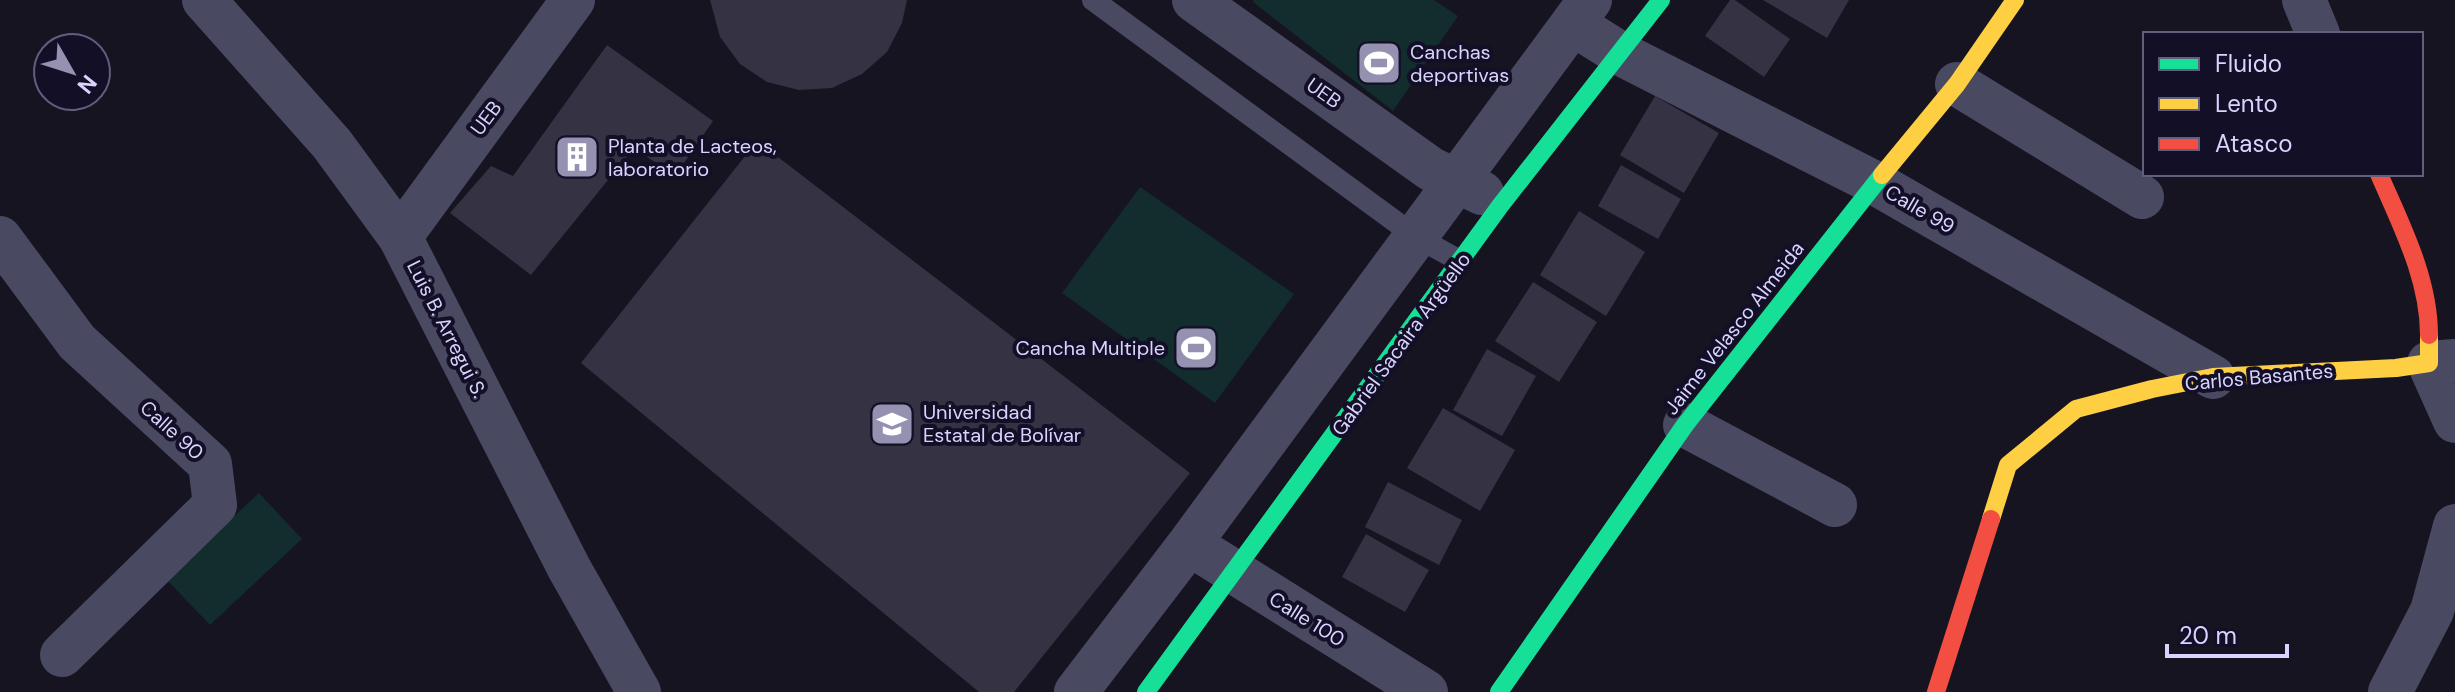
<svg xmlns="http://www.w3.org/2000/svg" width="2455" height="692" font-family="'DM Sans',sans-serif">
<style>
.green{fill:#132c2d}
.building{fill:#343243}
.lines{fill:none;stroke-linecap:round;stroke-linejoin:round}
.lane{stroke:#4a4962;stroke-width:22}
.street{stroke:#4a4962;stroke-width:44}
.fast{stroke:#16e098;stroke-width:18}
.slow{stroke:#ffcf43;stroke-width:18}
.jam{stroke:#f24e42;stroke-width:18}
.labels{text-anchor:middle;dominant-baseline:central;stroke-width:8;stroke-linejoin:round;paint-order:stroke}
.poi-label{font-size:20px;fill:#d9d4ff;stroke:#130f26;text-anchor:start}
.street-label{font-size:20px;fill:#d9d4ff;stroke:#130f26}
</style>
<rect width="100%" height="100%" fill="#161421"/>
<g class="green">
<path d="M1254,0H1434L1458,16L1393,111L1253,2Z"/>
<path d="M1140,187L1294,294L1215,403L1062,293Z"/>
<path d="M259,493L302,539L210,625L166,579Z"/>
</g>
<g class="building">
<path d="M710,0H907L902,23L887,52L862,74L832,88L799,90L767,82L740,64L720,37Z"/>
<path d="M1730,0H1735L1790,39L1764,77L1705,36Z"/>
<path d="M1763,0H1849L1827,38Z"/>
<path d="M607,45L713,121L675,176L634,148L531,275L450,213L491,166L513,176Z"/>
<path d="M1655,96L1719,133L1684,193L1620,155Z"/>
<path d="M757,141L1190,473L1014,692H979L581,363Z"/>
<path d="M1621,165L1681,199L1658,239L1598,206Z"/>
<path d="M1579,211L1645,252L1606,316L1540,275Z"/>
<path d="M1533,282L1597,322L1559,382L1495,341Z"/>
<path d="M1487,349L1536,376L1502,436L1453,410Z"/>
<path d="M1443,408L1515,450L1480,511L1407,468Z"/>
<path d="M1388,482L1462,520L1439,565L1365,527Z"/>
<path d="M1366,534L1429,570L1405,612L1342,577Z"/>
</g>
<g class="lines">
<path class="lane" d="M1093,0L1415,236L1460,261"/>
<g class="street">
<path d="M204,0L332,144L400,237L569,568L639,692"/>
<path d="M1194,0L1431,169L1482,193"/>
<path d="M2304,0L2318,34"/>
<path d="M1573,24L1621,54L1875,183L2213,377"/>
<path d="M1957,84L2142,197"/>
<path d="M400,237L573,0"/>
<path d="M0,238L77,342L210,464L215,505L62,655"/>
<path d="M2455,361L2429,363L2455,421"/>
<path d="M1685,425L1835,505"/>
<path d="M1204,553L1426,692"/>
<path d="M1076,692L1190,543L1590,0"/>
<path d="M2390,692L2432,611L2455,526"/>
</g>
<g class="fast">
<path d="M1146,692L1500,206L1661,0"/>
<path d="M1499,692L1685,425L1882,175"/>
</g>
<g class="slow">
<path d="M1882,175L1957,84L2015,0"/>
<path d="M1991,519L2008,465L2076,409L2152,389L2213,377L2396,368L2429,363V335"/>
</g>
<g class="jam">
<path d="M2379,174C2401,225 2429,278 2429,335"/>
<path d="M1936,692L1991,519"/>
</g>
</g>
<defs>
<g id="stadium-square" transform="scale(2.3)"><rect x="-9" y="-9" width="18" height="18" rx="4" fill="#9591b1" stroke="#130f26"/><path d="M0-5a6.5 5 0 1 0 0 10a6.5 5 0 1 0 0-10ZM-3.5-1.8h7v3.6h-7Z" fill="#fff"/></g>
<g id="building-square" transform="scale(2.3)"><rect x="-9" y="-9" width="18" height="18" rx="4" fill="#9591b1" stroke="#130f26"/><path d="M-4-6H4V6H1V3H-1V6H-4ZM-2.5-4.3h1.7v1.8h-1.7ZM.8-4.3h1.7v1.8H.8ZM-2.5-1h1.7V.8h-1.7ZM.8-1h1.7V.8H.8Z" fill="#fff"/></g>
<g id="university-square" transform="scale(2.3)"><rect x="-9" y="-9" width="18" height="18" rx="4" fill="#9591b1" stroke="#130f26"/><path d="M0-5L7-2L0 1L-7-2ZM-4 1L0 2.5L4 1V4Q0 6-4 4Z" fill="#fff"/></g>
</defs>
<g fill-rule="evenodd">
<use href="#stadium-square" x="1379" y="63"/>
<use href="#building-square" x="577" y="157"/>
<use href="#stadium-square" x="1196" y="348"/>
<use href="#university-square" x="892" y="424"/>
</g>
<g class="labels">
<g class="poi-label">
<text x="1410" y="52">Canchas<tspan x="1410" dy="23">deportivas</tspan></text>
<text x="608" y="146">Planta de Lacteos,<tspan x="608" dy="23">laboratorio</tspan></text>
<text x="1165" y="348" text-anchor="end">Cancha Multiple</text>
<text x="923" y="412">Universidad<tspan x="923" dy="23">Estatal de Bolívar</tspan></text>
</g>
<g class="street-label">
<text transform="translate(1324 93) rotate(35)">UEB</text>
<text transform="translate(486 118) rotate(-53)">UEB</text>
<text transform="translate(1920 209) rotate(30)">Calle 99</text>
<text transform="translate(1734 328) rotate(-52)">Jaime Velasco Almeida</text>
<text transform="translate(447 329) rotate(63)">Luis B. Arregui S.</text>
<text transform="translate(1401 344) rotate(-54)">Gabriel Sacaira Argüello</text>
<text transform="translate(2259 377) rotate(-5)">Carlos Basantes</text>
<text transform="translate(172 430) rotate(42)">Calle 90</text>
<text transform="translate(1307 619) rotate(32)">Calle 100</text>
</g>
</g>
<rect x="2143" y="32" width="280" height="144" fill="#130f26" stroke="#625e7d" stroke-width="2"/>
<rect x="2159" y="58" width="40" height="12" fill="#16e098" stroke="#625e7d" stroke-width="2"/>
<text x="2215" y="72" font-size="24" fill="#d9d4ff">Fluido</text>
<rect x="2159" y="98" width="40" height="12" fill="#ffcf43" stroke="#625e7d" stroke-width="2"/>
<text x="2215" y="112" font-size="24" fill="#d9d4ff">Lento</text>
<rect x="2159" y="138" width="40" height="12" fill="#f24e42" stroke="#625e7d" stroke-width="2"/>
<text x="2215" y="152" font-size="24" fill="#d9d4ff">Atasco</text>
<g transform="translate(72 72) rotate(129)"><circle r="38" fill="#130f26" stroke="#625e7d" stroke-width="2"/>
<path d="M0-6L14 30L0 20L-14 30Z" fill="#9591b1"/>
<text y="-12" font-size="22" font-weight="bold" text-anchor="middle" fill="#d9d4ff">N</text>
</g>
<path d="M2167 644v12h120v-12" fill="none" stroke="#d9d4ff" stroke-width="4"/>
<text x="2179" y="644" font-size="24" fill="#d9d4ff" stroke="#130f26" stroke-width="6" paint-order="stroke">20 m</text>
</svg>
